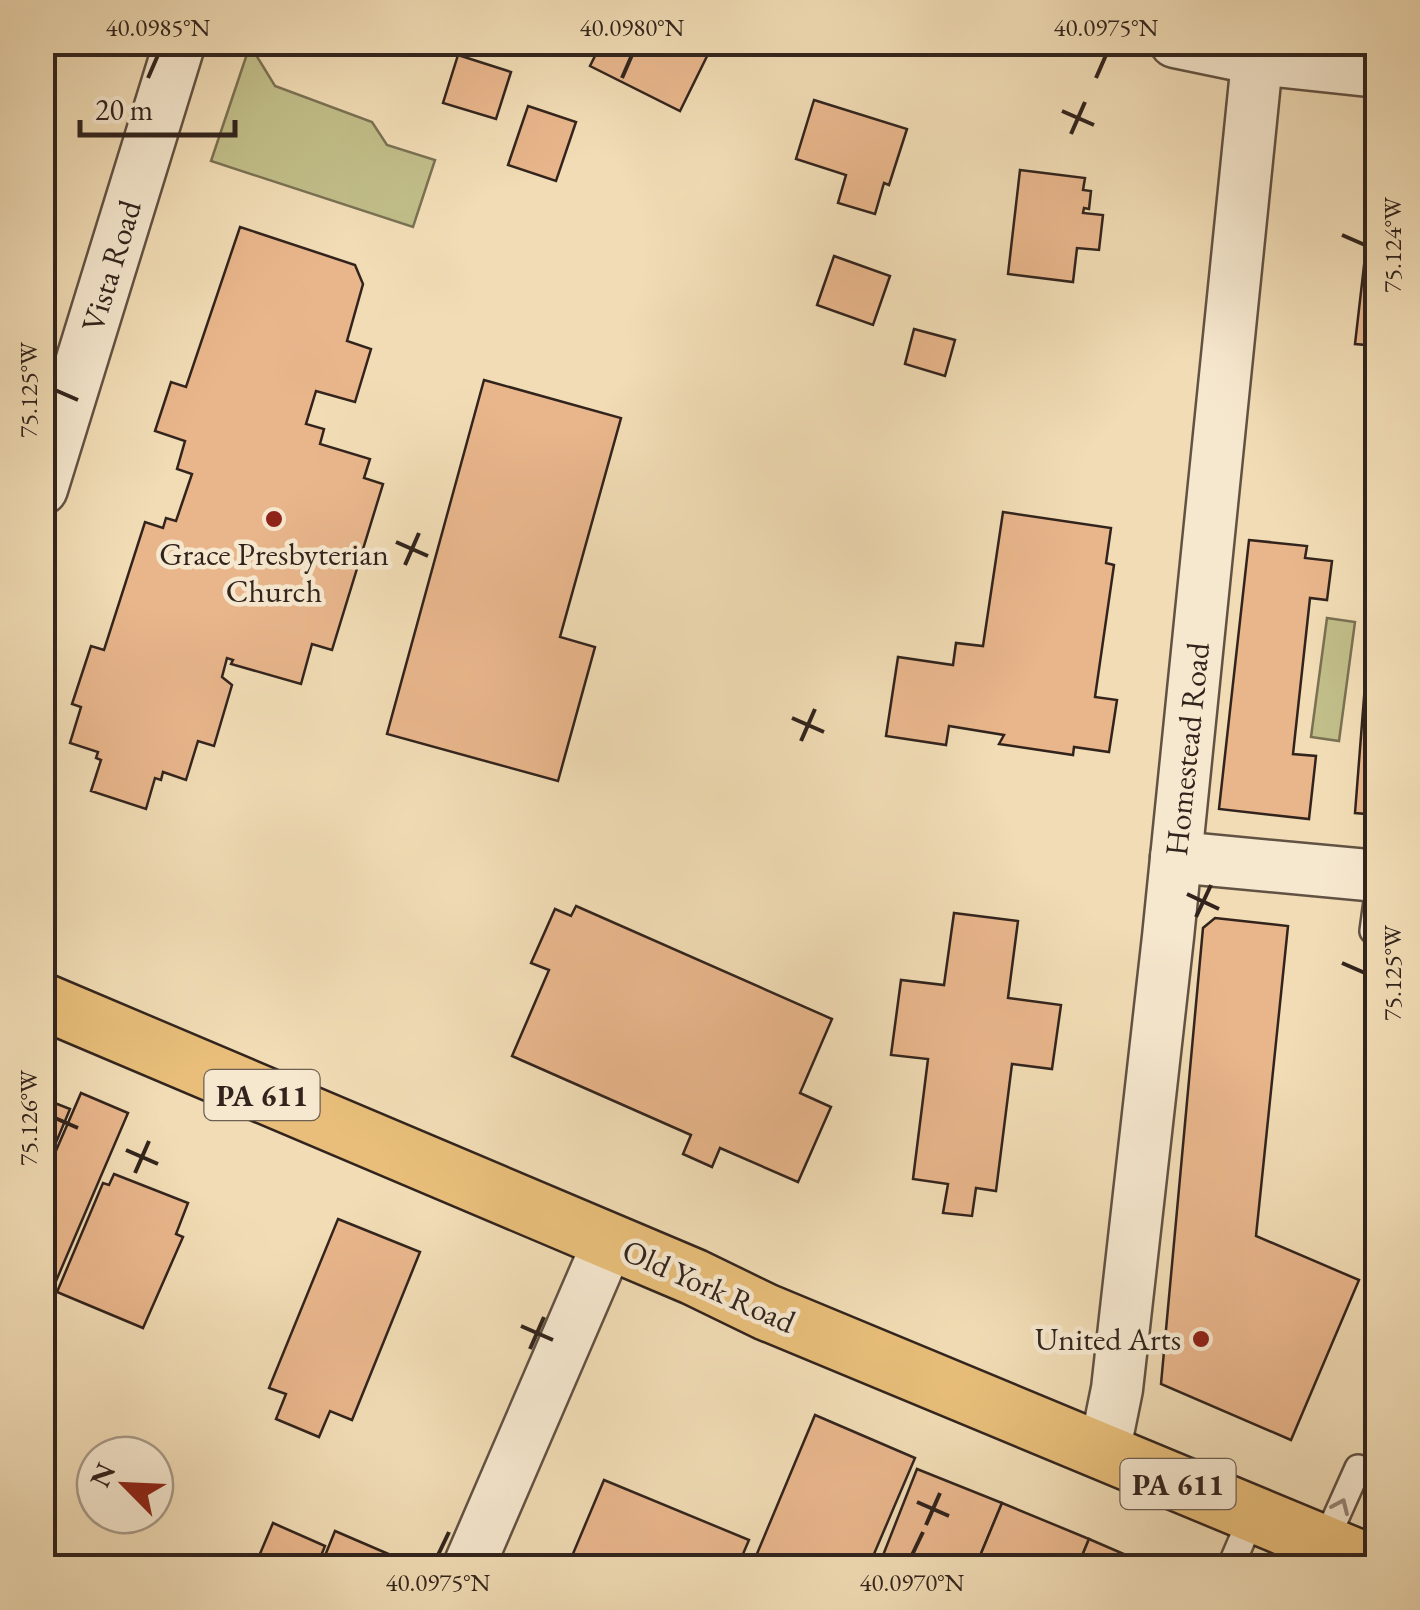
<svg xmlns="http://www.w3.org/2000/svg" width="1420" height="1610" font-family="'EB Garamond',serif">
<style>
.green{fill:#c1be89;stroke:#7a7153;stroke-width:2.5}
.building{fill:#e9b68c;stroke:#32241d;stroke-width:2.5}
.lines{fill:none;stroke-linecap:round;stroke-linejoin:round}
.service-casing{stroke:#625243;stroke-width:30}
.minor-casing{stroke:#625243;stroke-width:55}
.trunk-casing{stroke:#32241d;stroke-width:60}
.service{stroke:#f6e8cf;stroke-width:25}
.minor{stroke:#f6e8cf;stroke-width:50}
.trunk{stroke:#e8be7a;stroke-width:55}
.oneway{stroke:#948676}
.ticks{fill:none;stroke:#32241d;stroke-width:4}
.poi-dot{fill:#8f2418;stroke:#f6e8cf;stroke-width:4}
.labels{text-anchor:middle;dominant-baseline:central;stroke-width:9;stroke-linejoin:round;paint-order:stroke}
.shield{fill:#f6e8cf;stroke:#6d5f52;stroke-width:2.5}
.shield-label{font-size:30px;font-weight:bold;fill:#32241d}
.street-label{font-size:32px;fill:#32241d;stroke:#f6e8cf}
.poi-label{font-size:32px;fill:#32241d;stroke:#f6e8cf}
.neatline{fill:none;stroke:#32241d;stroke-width:4}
.ticks-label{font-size:25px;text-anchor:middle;fill:#32241d}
</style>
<rect width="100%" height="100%" fill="#f1dcb5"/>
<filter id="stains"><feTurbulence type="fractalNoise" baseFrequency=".002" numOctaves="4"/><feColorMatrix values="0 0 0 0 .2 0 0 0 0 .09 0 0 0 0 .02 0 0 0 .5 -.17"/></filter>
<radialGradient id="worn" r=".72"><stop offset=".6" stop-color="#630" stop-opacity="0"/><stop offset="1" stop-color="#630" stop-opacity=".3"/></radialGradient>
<g class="green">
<path d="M250,45L275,86L372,122L387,145L435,160L413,227L211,161Z"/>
<path d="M1327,618L1355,622L1339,741L1311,737Z"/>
</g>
<g class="building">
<path d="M602,42H714L680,111L590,66Z"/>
<path d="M458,55L511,72L496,119L443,103Z"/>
<path d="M814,100L907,129L889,185L884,183L875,214L838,203L846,175L796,159Z"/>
<path d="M528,106L576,122L556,181L508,165Z"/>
<path d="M1020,170L1085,178L1083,190L1091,191L1089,209L1084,208L1083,213L1103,215L1099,250L1077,248L1073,282L1008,274Z"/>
<path d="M1369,222L1378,223V346L1355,344Z"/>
<path d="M240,227L355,265L363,284L347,341L371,349L355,402L316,391L306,424L324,429L320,444L370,459L364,478L383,484L332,650L312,644L301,684L231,664L233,660L227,658L222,677L232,685L214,746L198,741L186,780L163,772L161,780L155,778L146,809L91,791L101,760L96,758L98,752L70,743L81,707L72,704L91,646L104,650L145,522L163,528L166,518L176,521L192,474L177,469L185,441L155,431L171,382L186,387Z"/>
<path d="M834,256L890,276L873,325L817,305Z"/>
<path d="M914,329L955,340L945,376L905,364Z"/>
<path d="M484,380L621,418L560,637L595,647L558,781L387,734Z"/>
<path d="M1003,512L1111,528L1106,563L1114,565L1095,697L1117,700L1109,752L1074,747L1073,755L999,744L1004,735L949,726L946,745L886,736L898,657L953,665L956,643L983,646Z"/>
<path d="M1249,540L1307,546L1305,558L1332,561L1327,600L1310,598L1293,754L1316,756L1309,819L1219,809Z"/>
<path d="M1373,582H1378V815L1355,813Z"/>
<path d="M576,906L832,1019L800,1093L831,1107L798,1182L720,1148L712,1167L683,1154L691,1135L512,1056L549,970L531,963L555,909L571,916Z"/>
<path d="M954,913L1018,921L1008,998L1061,1005L1052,1069L1012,1064L996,1191L976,1188L972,1216L943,1213L948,1184L913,1179L928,1059L891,1055L901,980L944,985Z"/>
<path d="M1215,918L1288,926L1256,1236L1359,1280L1291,1440L1161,1384L1203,928Z"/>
<path d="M81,1093L128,1113L53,1288L42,1283V1183Z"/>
<path d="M42,1098L70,1109L42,1176Z"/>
<path d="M114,1174L188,1203L176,1234L183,1237L143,1328L57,1292L103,1183L109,1185Z"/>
<path d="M338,1219L420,1252L352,1420L330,1411L319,1437L276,1419L286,1394L269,1388Z"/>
<path d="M815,1415L915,1458L868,1568H751Z"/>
<path d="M917,1469L1002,1503L975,1568H878Z"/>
<path d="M604,1480L749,1540L737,1568H567Z"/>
<path d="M1002,1503L1089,1539L1077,1568H975Z"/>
<path d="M273,1523L325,1546L316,1568H254Z"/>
<path d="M335,1531L421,1568H320Z"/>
<path d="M1089,1539L1156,1568H1077Z"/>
</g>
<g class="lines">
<g class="service-casing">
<g id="service">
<path d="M1373,931L1378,894"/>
<path d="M1324,1544L1358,1468"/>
<path d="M1230,1568L1253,1514"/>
</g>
</g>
<g class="minor-casing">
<g id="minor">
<path d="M1175,42L1257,59L1378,72"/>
<path d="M42,489L180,42"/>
<path d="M1176,857L1378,876"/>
<path d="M1104,1453L1117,1389L1168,937L1259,42"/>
<path d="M468,1568L609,1241"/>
</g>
</g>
<g class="trunk-casing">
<path id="trunk" d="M42,1001L694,1277L766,1312L1378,1566"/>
</g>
<use href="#service" class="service"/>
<use href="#minor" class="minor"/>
<use href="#trunk" class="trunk"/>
</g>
<defs><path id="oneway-chevron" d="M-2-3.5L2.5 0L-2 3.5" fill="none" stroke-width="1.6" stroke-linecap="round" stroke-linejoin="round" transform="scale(2.5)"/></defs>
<use class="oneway" href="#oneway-chevron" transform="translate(1341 1506) rotate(-66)"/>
<path class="ticks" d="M148,78L158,55M622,78L632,55M1096,78L1106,55M1062,111L1094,125M1071,134L1085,102M1342,235L1365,245M55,390L78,400M396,542L428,556M405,565L419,533M792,718L824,732M801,741L815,709M1187,894L1219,909M1196,917L1211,885M1342,963L1365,973M55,1118L78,1128M126,1150L158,1164M135,1173L149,1141M521,1326L553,1340M530,1349L544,1317M917,1502L949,1516M926,1525L940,1493M438,1555L449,1532M912,1555L923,1532"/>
<g class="poi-dot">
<circle cx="274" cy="519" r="10"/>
<circle cx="1201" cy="1339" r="10"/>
</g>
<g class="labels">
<g class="shield">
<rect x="204.5" y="1070" width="115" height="50" rx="8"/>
<rect x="1120.5" y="1459" width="115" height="50" rx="8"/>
</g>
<g class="shield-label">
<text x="262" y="1095">PA 611</text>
<text x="1178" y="1484">PA 611</text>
</g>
<g class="street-label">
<text transform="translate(111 266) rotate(-73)">Vista Road</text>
<text transform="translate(1187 749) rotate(-84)">Homestead Road</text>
<text transform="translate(709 1286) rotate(24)">Old York Road</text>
</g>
<g class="poi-label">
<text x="274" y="554">Grace Presbyterian<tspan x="274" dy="37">Church</tspan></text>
<text x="1181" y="1339" text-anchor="end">United Arts</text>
</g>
</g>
<rect width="1420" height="1610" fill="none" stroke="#f1dcb5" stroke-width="110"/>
<g transform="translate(125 1485) rotate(294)"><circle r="48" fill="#f6e8cf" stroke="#a89a88" stroke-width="2.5"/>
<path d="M0-8L18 38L0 25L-18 38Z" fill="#8f2418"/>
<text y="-15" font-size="28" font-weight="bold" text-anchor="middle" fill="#32241d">N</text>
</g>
<path d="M80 120v15h155v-15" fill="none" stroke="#32241d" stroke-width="5"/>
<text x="95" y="120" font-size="30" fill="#32241d" stroke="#f6e8cf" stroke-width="8" paint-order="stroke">20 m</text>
<rect x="55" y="55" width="1310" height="1500" class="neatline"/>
<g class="ticks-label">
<text x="158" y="36">40.0985°N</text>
<text x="632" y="36">40.0980°N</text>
<text x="1106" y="36">40.0975°N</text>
<text transform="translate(1392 245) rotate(-90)" y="9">75.124°W</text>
<text transform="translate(28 390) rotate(-90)" y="9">75.125°W</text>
<text transform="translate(1392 973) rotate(-90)" y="9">75.125°W</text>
<text transform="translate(28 1118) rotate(-90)" y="9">75.126°W</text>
<text x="438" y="1591">40.0975°N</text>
<text x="912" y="1591">40.0970°N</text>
</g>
<rect width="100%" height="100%" filter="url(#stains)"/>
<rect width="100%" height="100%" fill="url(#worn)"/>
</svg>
